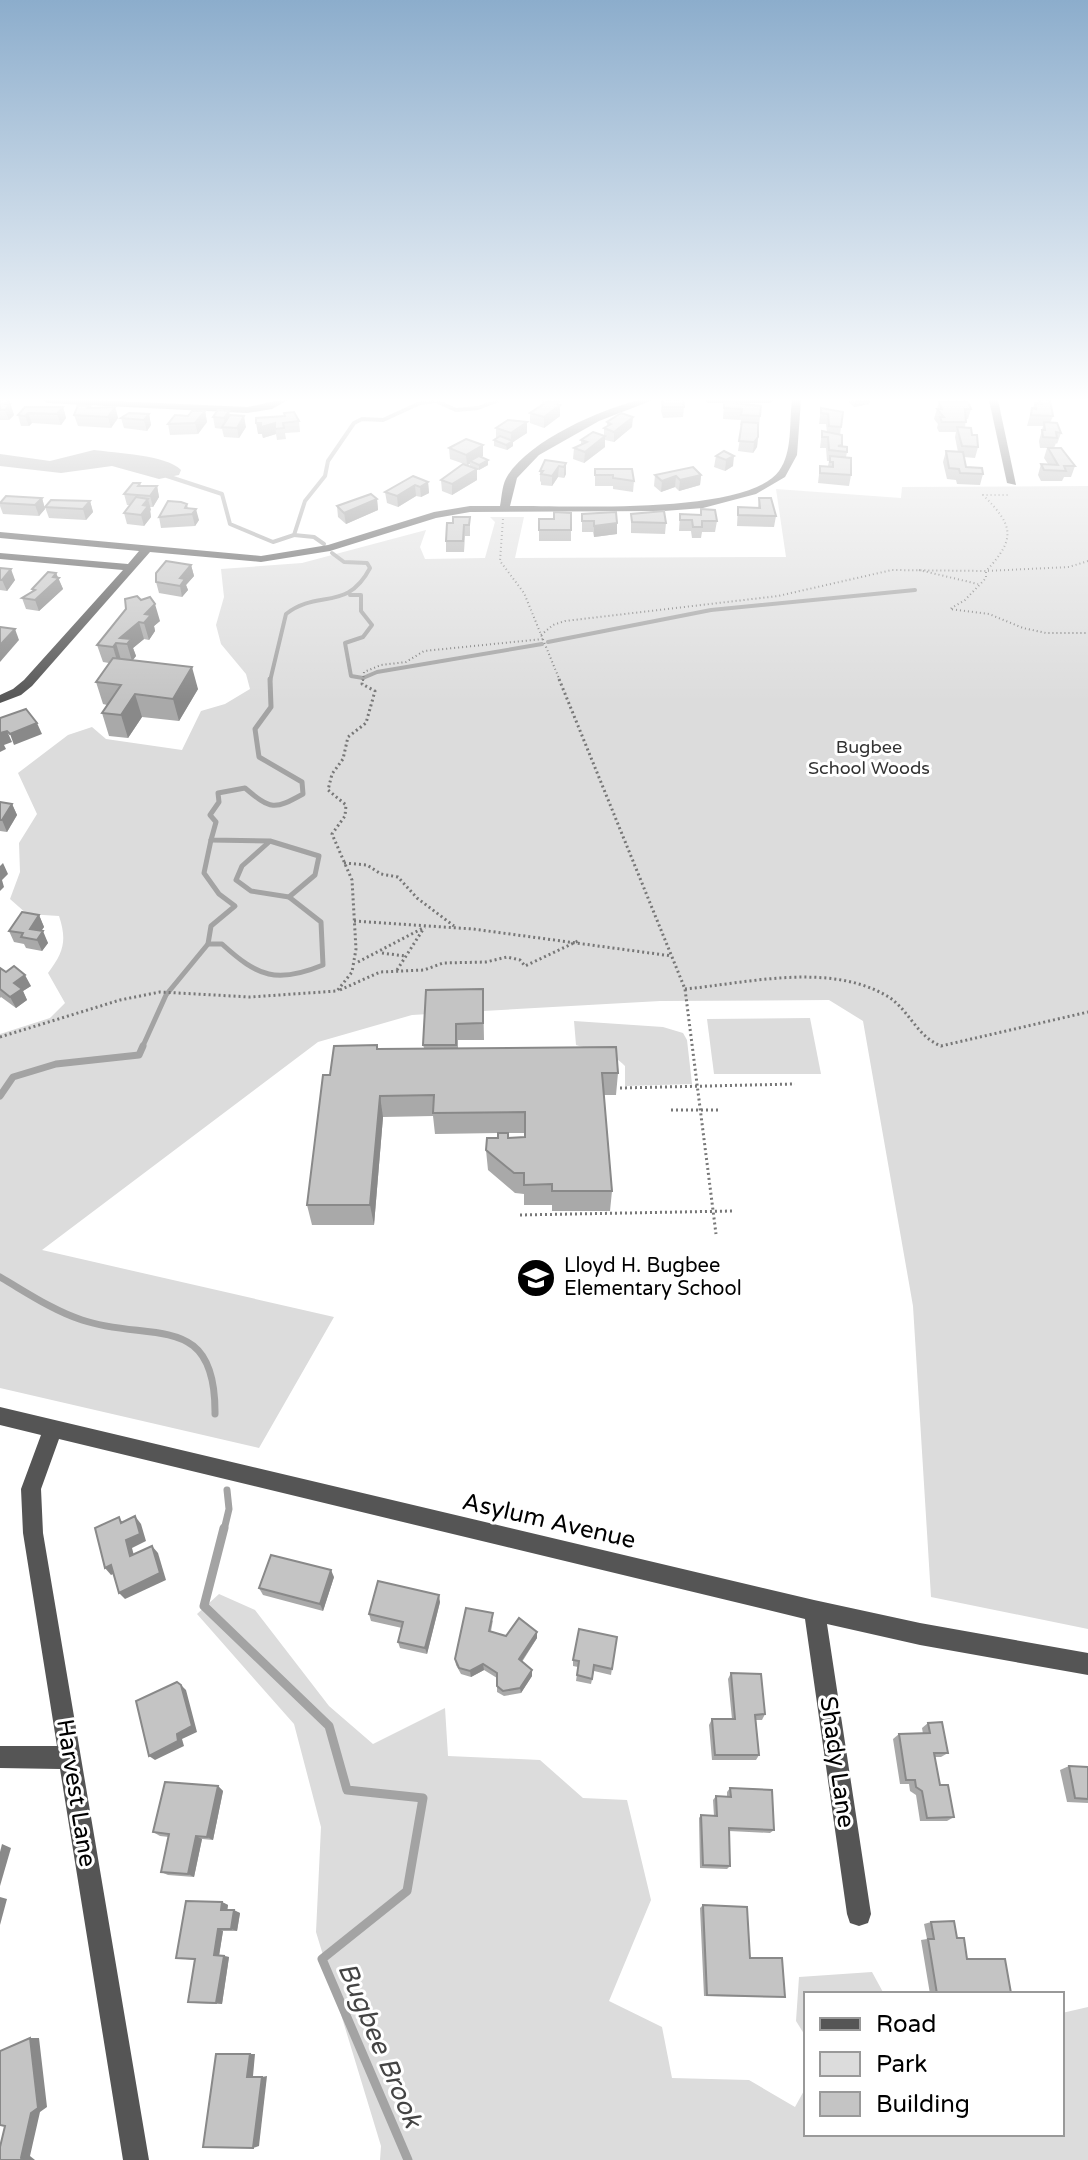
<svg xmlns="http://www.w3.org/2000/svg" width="1088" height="2160" font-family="'Varela Round',sans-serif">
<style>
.green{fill:#dcdcdc}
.water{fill:#a3a3a3}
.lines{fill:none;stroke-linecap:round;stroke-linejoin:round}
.stream-far3{stroke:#a3a3a3;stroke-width:4}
.stream-far2{stroke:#a3a3a3;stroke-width:5}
.stream-far1{stroke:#a3a3a3;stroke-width:7}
.stream{stroke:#a3a3a3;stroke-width:9}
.path-far1{stroke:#777;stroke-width:2;stroke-dasharray:1 3;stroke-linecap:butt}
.path{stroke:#777;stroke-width:3;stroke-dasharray:2 3;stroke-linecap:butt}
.street{fill:#555;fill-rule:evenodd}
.wall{fill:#a9a9a9;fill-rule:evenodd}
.shaded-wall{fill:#898989}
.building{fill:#c4c4c4;stroke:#898989;stroke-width:2}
.labels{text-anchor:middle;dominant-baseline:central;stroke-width:6;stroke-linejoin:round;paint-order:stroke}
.far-park-label{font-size:18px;fill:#333;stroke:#fff}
.poi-label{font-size:20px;fill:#000;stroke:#fff;text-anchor:start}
.near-street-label{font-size:24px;fill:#000;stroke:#fff}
.near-water-label{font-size:26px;font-style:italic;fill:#444;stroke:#fff}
</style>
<rect width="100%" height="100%" fill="#fff"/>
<g class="green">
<path d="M1088,486V1629L931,1597L913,1306L863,1021L829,1000L660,1001L412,1015L318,1042L42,1250L334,1317L259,1448L0,1388V1034L50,1018L65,1003L48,973C64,952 67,940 59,916L27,914L10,899L20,872L19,843L37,814L18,773L68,735L92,727L106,739L182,750L201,711L225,704L250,689L246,674L221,644L216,625L224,597L221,569L302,563L426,530L420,547L425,559L485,558L495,522L490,517H524L515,558L786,557L776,489L901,498L902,487Z"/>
<path d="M810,1018L821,1074H714L707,1019Z"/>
<path d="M574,1021L663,1027L683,1033L687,1040L692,1084L625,1086V1066C612,1052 593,1050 576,1045Z"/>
<path d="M219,1594L255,1610L329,1706L373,1744L445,1708L448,1756L540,1760L583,1798L627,1800L651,1900L609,2001L662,2027L672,2078L749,2080L795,2107L806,2087V2134H1062V2013L1088,2007V2160H380L381,2146L316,1932L321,1827L294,1724L197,1614Z"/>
<path d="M872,1972L884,1994H806V2037L796,2021L799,1977Z"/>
</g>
<path class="water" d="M94,450C115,453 167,455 181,470L179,475L159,479L112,466L61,473L0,466V454L50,461Z"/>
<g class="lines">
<g class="stream-far3">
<path d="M167,476L222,494L230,524L273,542L294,535L305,501L325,476L328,461L354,423L362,419L383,420L420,403L436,401L456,410L478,408L499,400"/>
<path d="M294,535L314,537L324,544"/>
<path d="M350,595H361V611L372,625L363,637L345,643L351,676L363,678L377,672L542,644"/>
<path d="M548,642L711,610L915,590"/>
<path d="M270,681L286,614C318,589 347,612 370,568L367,563L344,562L332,553"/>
</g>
<g class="stream-far2">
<path d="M269,842L242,866L236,880L251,891L289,897"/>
<path d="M208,944L211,926L235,906L219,894L204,873L211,840"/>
<path d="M142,1048L166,995L208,944H222C258,977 277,984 323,965L321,922L289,897L315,875L319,856L270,841L211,840L216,822L210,815L219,802L218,793L245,788C271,810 274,810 303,794L302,782L259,757L255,729L271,707L270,679"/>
</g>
<g class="stream-far1">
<path d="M0,1096L13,1077L56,1064L139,1055L143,1046"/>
<path d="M0,1277C26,1292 52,1310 82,1320C151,1343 216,1310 215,1414"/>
<path d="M224,1530L229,1509L227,1490"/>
</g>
<path class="stream" d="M224,1528L204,1606L329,1726L347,1790L423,1798L407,1891L322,1959L408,2160"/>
<g class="path-far1">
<path d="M503,519L500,561L524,593L560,681"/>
<path d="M1088,561L1069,567L986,571V578L965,600L950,609L989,614L1023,628L1046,633H1088"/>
<path d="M919,570L978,584"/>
<path d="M541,635L553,625L565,621L778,596L892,570L986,571C1017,538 1013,525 983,495H1009"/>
<path d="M363,681L364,672L381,665L406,662L424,651L543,639"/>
</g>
<g class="path">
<path d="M559,679L685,989L716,1234"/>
<path d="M344,863L367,865L381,874L398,877L417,898L454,926"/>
<path d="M354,921L473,929L672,956"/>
<path d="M382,953L405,956"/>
<path d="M358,962L425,927"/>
<path d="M397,970L424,928"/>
<path d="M685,989C748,983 829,962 887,996C909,1009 916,1036 941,1046L1088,1012"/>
<path d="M340,990L380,972L424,970L443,963L486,962L507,957L520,960L525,966L578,941"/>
<path d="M0,1037L120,1000L160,992L250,997L337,991L352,972L356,949L352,880L332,834L345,816L346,805L328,790L332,774L343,759L348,737L366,723L375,691L362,684L363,679"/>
<path d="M620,1088L795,1084"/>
<path d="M671,1110H719"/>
<path d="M520,1215L732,1211"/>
</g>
<g class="street">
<path d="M42,400H94L247,407C261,405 274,399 288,400L272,409L247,413L47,403Z"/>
<path d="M639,400H653L599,421L539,455L517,478L510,506C565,505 746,516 779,471C793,452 789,422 792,400H801L797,455L785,477L756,494L703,508L664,511L470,512L436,518L330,551L261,562L150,552L32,686L21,695L0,703V695L13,689L24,680L123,570L0,559V553L128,564L139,551L0,538V532L261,556L328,545L434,512L470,506H500C502,495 502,484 508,475C531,440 599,410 639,400Z"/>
<path d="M703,400H775L770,403H708Z"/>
<path d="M989,400H998L1016,485L1007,483Z"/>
<path d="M0,1407L814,1600L920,1623L1088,1653V1675L920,1645L827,1624L871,1914L868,1923L859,1926L850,1923L847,1914L805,1619L59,1439L41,1489L43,1533L149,2160H123L60,1769L0,1768V1746H57L23,1533L21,1489L41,1435L0,1425Z"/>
</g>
</g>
<g class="wall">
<path d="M0,400H9L14,415L9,420H0Z"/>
<path d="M542,400H563L557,404L560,416L544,428L530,423V413L542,404Z"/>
<path d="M662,400L684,407L683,417L663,418L661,411Z"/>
<path d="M846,400H870L869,404L854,407Z"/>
<path d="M948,400H966V402L971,409L968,419H966L965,427L972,435L978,447L975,458L964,457L966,467L983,474L980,485L957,484L956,480L947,479L943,462L946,451L958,452L955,437L956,432H939L937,428L938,424L934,419L939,402H948Z"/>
<path d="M1036,400H1050L1053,416L1050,423L1061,433L1057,444L1056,443L1054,448L1075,466L1071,477H1064L1062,481H1041L1038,475L1041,464H1048L1044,458L1047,448H1040L1039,441L1043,426H1027L1032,408H1033Z"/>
<path d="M724,402L761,406L757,447L753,453L738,451L742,426L740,425L741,420L723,419Z"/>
<path d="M25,407H63L66,418L61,425L32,423L29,426H21L18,415Z"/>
<path d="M115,407L118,418L111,428L78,426L74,415L90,408Z"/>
<path d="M821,408L843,412L840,435L842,446L847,452L846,457L851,475L849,486L818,483L820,466H828L829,461H827L826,448H820L822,431L827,432L826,424H819Z"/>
<path d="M205,411L207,422L198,434L170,435L168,424L188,416Z"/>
<path d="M149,414L151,425L147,431L124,428L121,418Z"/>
<path d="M230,416L246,427L239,438L224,437L222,429L215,428L213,417Z"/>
<path d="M285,416L299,421L300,432L285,433L286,439L277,440L276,434L263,438L262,434H258Z"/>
<path d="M607,422L632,427L614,442L605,440V447L584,463L573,459L574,448L581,445V440L604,435V428L607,426Z"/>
<path d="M496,428L527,433L513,442V446L507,450L494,446V440L496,439Z"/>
<path d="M449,448L483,456L481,457L488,465L479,470L470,467V464L467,465L450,459Z"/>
<path d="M724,451L733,466L725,471L714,467L716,456Z"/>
<path d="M566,463V474L564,478L558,477L552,486L541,485V482L540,481V471Z"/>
<path d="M477,469V480L452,495L442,491L441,480Z"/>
<path d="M595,469L634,481L633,492L613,489V486H595Z"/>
<path d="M655,475H701L700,485L679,491L675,487L661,492L654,486Z"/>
<path d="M428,482L429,493L421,497L416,496L398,507L387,503L385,492Z"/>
<path d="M140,483L141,486H157L159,497L153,507H150L151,517L144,526L127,524L124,513L130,505H127L124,494Z"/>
<path d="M42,498L45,509L39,516L3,514L0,506V502Z"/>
<path d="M759,498L776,516L774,527L737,526L738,507L758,508Z"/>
<path d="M377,499L378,510L346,524L338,517L337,506Z"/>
<path d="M90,501L93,512L86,520L49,518L45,507Z"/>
<path d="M187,504L188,508L199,520L195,526L161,528L159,517Z"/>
<path d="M701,509L717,521L715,532H702L701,538H692L691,531H679L680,514L700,515Z"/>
<path d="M571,513V541H539V519H554Z"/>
<path d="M582,514L617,534L594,537L593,532H582Z"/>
<path d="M631,514L666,523L665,534L631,533Z"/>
<path d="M470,517V536H465L464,552H446V541L453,523Z"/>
<path d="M191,565L194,576L186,585L188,590L182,597L159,593L156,582Z"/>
<path d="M0,568L15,580L7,591L0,590Z"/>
<path d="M56,573L63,589L39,611L26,609L22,598L33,591L32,589Z"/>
<path d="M126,609L160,621L154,626L155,631L149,640L144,639L133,648L136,656L133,660L198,689L179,721L142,717L128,738L109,736L102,713L107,705L103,704L96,682L109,663L103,662L97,645Z"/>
<path d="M0,802L12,804L17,815L7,832L0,831Z"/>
<path d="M39,915L44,927L41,931L48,943L42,951L26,948L24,944L14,942L9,931Z"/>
<path d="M0,968L31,986L23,991L27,1000L16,1008L1,997L0,998Z"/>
<path d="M483,989L484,1040H458V1048L618,1073L616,1095H604L612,1191L610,1211H552V1205H524V1194L515,1193L488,1170L486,1150L498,1138V1133L435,1134L433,1116L383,1117L374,1225H312L307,1205L330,1075L378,1049L424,1048L423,1045ZM508,1133H525V1137L508,1138Z"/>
<path d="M334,1577L323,1611L263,1595L259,1588Z"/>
<path d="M440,1602L427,1654L400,1648L398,1642L402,1628L371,1621L369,1614Z"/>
<path d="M493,1620L491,1631L506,1636L537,1632V1638L522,1662L532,1676L521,1693L504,1696L497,1692V1678L484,1670L471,1677L461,1674L456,1665L455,1659Z"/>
<path d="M617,1637L611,1675L594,1671L591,1684L576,1681L578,1667L573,1666V1660Z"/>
<path d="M731,1673L765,1714L762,1720H756L759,1755L756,1760H712L709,1725L712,1719H732L728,1679Z"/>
<path d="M928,1723L948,1753L941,1757H935L940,1785L954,1817L947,1821H920L916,1795L910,1791L909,1784H900L893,1739L899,1734H923L922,1728Z"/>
<path d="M1069,1766L1088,1767V1803L1067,1802L1060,1770Z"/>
<path d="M218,1786L223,1791L213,1840L202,1839L194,1877L168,1875L161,1872L169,1837L160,1836L153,1832Z"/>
<path d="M730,1788L774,1830L770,1833L729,1831L730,1866L727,1869L700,1868L699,1818L701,1815L714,1816L713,1800L716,1796H727V1792Z"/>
<path d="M222,1902L228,1905L227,1910L240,1913L237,1931H223L219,1955L229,1957L222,2004L194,2003L195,1960L176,1958Z"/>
<path d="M703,1905L750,1958L785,1997L704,1996L700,1908Z"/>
<path d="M931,1922L957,1938L967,1959L1006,1994H930L921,1940L927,1939L924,1924Z"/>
</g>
<g class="shaded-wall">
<path d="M9,400L14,415L9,420L5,410L6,404Z"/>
<path d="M552,400H563L552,408Z"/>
<path d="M855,400H870L869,404L854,407Z"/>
<path d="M560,405V416L544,428V417Z"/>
<path d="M63,407L66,418L61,425L57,414Z"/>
<path d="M115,407L118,418L111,428L108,417Z"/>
<path d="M205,411L207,422L198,434L195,423Z"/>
<path d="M229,411L231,422L225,427L224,418Z"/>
<path d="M28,413L32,423L29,426L25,416Z"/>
<path d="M149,414L151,425L147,431L144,420Z"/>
<path d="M244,416L246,427L239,438L237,428Z"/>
<path d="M633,417L632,427L614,442V432Z"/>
<path d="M527,422V433L513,442V446L507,450L506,445L511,442V433Z"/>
<path d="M256,423H275L276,434L263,438L262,434H258Z"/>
<path d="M605,436V447L584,463L585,452Z"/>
<path d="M758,437L757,447L753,453L754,442Z"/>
<path d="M483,445V456L472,462L470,461V464L467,465L466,455Z"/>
<path d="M734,456L733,466L725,471L726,460Z"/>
<path d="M488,460V465L479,470V465Z"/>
<path d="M566,463V474L564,478V467Z"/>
<path d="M559,466L558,477L552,486V476Z"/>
<path d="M477,469V480L452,495V484Z"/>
<path d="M701,475L700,485L679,491L680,480Z"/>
<path d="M676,476L675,487L661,492L662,481Z"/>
<path d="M428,482L429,493L421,497L420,487Z"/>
<path d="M415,485L416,496L398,507L397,496Z"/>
<path d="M157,486L159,497L153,507L150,496Z"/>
<path d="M42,498L45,509L39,516L35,505Z"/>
<path d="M148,499L151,510L150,511L151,517L144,526L141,515L143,505Z"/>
<path d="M377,499L378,510L346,524L344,513Z"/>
<path d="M90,501L93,512L86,520L83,509Z"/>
<path d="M196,509L199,520L195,526L192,514Z"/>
<path d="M617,523V534L594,537V526Z"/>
<path d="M191,565L194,576L186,585L188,590L182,597L180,586V578Z"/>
<path d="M11,569L15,580L7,591L2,580Z"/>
<path d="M56,573L63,589L39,611L35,600Z"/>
<path d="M155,604L160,621L154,626L155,631L149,640L144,623L145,614Z"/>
<path d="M139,622L144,639L133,648L136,656L132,661L127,644L120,638Z"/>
<path d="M15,629L19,640L0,662V645Z"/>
<path d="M116,643L121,660L118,664L113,647Z"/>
<path d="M192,667L198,689L179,721L173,699Z"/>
<path d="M135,694L142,717L128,738L121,715Z"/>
<path d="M37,723L42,734L14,745L10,734Z"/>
<path d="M7,731L12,742L4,745L6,749L0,752V733Z"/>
<path d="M12,804L17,815L7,832L2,820Z"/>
<path d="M3,863L8,874L2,880L4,887L0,891V866Z"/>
<path d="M39,915L44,927L35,940L30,929Z"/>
<path d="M43,931L48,943L42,951L37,940Z"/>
<path d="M25,975L31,986L23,991L27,1000L16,1008L10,997L14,983Z"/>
<path d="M380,1096L383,1117L374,1225L370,1205Z"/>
<path d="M135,1516L141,1524L146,1541L132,1548L136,1563L130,1556L126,1540Z"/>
<path d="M152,1546L158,1553L166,1580L125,1599L119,1593Z"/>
<path d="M111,1565L118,1572L111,1575L105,1568Z"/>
<path d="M331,1570L334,1577L323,1611L320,1604Z"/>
<path d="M439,1595L440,1602L427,1654L425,1648Z"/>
<path d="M537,1632V1638L519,1665V1659Z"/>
<path d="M483,1664L484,1670L471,1677L470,1671Z"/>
<path d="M532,1670V1676L521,1693L520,1688Z"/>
<path d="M181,1685L186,1690L197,1732L182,1739L184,1746L155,1760L149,1756L177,1734Z"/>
<path d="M218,1786L223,1791L213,1840L207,1837Z"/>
<path d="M196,1836L202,1839L194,1877L188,1874Z"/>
<path d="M2,1844L11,1848L0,1886V1852Z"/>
<path d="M0,1897L7,1899L0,1925Z"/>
<path d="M222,1902L228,1905L227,1912L221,1910Z"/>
<path d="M234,1910L240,1913L237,1931L231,1929Z"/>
<path d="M218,1929L223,1931L219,1956L214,1955Z"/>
<path d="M224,1956L229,1957L222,2004L216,2003Z"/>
<path d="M30,2038H39L47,2107L40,2112L30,2156L35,2160H23L21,2158Z"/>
<path d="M250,2054H255L253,2076L247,2077Z"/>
<path d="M267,2076L259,2146L253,2148L262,2077Z"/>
</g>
<g class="building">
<path d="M0,400H9L6,404H10L5,410H0Z"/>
<path d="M662,400H683L684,407H663Z"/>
<path d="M1039,400H1050L1053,416L1031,415L1032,408L1036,409L1035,403L1041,404Z"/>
<path d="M548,401L560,405L544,417L530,413Z"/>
<path d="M724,402L761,406L760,416L741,415L742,409L724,408Z"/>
<path d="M939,402H968L971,409H965L966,422H942L940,417H944L937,409H942Z"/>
<path d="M78,405L90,406L88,408L115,407L108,417L74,415Z"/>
<path d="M25,407H63L57,414L28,413L25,416L18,415Z"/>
<path d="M821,408L843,412L841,427L829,426L828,414L821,413Z"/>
<path d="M218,410L229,411L224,418L213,417Z"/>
<path d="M192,411H205L195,423L168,424L175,415L188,416Z"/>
<path d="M294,412L299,421L283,423L284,428L275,429V423L261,427V423H256V418L285,416L284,413Z"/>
<path d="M129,413L149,414L144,420L121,418Z"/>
<path d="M621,413L633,417L614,432L604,428L611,424L607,422Z"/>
<path d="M230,415L244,416L237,428L222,427Z"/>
<path d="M508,420L527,422L511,433L496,428Z"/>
<path d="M742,422L758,423V437L754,442L739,441Z"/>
<path d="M1044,422L1057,423L1061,433L1056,432L1057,438L1043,437L1042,430H1045Z"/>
<path d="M957,427L971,428L972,435H977L978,447L962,446Z"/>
<path d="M822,431L842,435V445L838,446L847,447V452L829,450L828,437H822Z"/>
<path d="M593,432L605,436L585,452L574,448L587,442L581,440Z"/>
<path d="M500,436L513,441L506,445L494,440Z"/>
<path d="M466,439L483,445L466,455L449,448Z"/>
<path d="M1048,448H1061L1075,466H1064L1066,471L1044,470L1041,464L1058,465Z"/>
<path d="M724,451L734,456L726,460L716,456Z"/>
<path d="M946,451L963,452L966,467L982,468L983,474L960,473L959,469L949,468Z"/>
<path d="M479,456L488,460L479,465L470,461Z"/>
<path d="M830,456L851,458V475L820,473V466L833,467V462H830Z"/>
<path d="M545,460L566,463L564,467L559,466L552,476L541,474L543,471H540Z"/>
<path d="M463,464L477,469L452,484L441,480Z"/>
<path d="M693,467L701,475L680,480L676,476L662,481L655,475Z"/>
<path d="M595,469H632L634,481L613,478V475H595Z"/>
<path d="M413,476L428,482L420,487L415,485L397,496L385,492Z"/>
<path d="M133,483H140L138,486H157L150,496L124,494Z"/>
<path d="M371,494L377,499L344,513L337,506Z"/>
<path d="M6,496L42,498L35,505L0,503Z"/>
<path d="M136,497L148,499L143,505L148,506L141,515L124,513Z"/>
<path d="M759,498H771L776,516L738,515V507L760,508Z"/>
<path d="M51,500L90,501L83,509L45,507Z"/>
<path d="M168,501L181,502L187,504L185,508L196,509L192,514L159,517Z"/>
<path d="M701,509L715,510L717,521H702V527H693L692,520H680V514L701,515Z"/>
<path d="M664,511L666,523L632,522L631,514Z"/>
<path d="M554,512L571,513V530H539V519H554Z"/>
<path d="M616,512L617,523L594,526V521H582V514Z"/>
<path d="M453,517H470L469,525H464L463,541H446L447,523H453Z"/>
<path d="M166,561L191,565L180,578L185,579L180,586L156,582V573Z"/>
<path d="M0,568L11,569L2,580H0Z"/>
<path d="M48,572L56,573L53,577L59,578L35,600L22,598L35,590L32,589Z"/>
<path d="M137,596L141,600L150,597L155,604L145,614L151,615L144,623L139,622L120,638L131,639L127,644L116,643L113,647L97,645L126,609L125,599Z"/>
<path d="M0,627L15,629L0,645Z"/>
<path d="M113,658L192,667L173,699L135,694L121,715L102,713L121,685L96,682Z"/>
<path d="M26,709L37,723L10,734L7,731L0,733V718Z"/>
<path d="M0,802L12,804L2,820H0Z"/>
<path d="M22,912L39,915L30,929L43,931L37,940L21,937L23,933L9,931Z"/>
<path d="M14,966L25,975L14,983L22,989L10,997L0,989V968L6,972Z"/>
<path d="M483,989V1023L456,1024V1045H423L426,990Z"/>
<path d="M377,1045V1049L616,1047L618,1073H602L612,1191H552V1184L524,1185V1173H514L486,1150L487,1138H498V1133H508V1138L525,1137V1112L433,1113L434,1095L380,1096L370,1205H307L323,1075H330L334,1046Z"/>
<path d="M135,1516L140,1534L126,1540L130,1556L152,1546L160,1573L119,1593L111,1565L105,1568L95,1528L119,1517L121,1523Z"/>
<path d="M271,1555L331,1570L320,1604L259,1588Z"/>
<path d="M378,1581L439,1595L425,1648L398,1642L403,1622L369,1614Z"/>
<path d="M466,1608L493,1613L489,1631L506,1636L519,1618L537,1632L519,1659L532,1670L520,1688L503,1691L497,1686V1673L483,1664L470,1671L459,1668L455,1659Z"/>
<path d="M579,1629L617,1637L612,1669L594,1665L592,1679L577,1675L579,1661L573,1660Z"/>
<path d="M731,1673L761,1674L765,1714L755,1715L759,1755H715L712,1719H735Z"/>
<path d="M177,1682L181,1685L192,1726L177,1734L178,1741L149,1756L136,1701Z"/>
<path d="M942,1722L948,1753H934L940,1785H948L954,1817L927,1818L922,1791L916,1787L915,1780H906L899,1734L930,1733L928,1723Z"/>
<path d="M1069,1766L1088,1767V1799L1075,1798Z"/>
<path d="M165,1782L218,1786L207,1837L196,1836L188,1874L161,1872L169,1834L153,1832Z"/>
<path d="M730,1788L772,1790L774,1830L729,1828L730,1866L703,1865L701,1815L717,1816L716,1796L731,1797Z"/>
<path d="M186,1901L222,1902L221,1910H234L231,1929H218L214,1955L224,1956L216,2003L188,2002L195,1959L176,1958Z"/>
<path d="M703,1905L747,1907L750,1958H782L785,1997L707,1995Z"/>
<path d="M954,1921L957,1938H964L967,1959H1005L1011,1993L937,1994L928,1939H934L931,1922Z"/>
<path d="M30,2038L38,2108L31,2113L21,2158L23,2160H0V2147L5,2126L0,2125V2051Z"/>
<path d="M216,2054H250L247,2077H262L253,2148L203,2147Z"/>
</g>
<linearGradient id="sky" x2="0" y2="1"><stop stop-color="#8cadcc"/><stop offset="0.57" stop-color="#fff"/><stop offset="1" stop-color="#fff" stop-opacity="0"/></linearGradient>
<rect width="1088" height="702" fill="url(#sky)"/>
<defs>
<g id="school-disc" transform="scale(2)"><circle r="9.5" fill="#000" stroke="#fff"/><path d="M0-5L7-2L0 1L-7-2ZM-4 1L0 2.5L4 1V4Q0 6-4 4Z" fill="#fff"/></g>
</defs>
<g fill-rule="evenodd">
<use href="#school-disc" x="536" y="1278"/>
</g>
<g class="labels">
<g class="far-park-label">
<text x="869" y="747">Bugbee<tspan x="869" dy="21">School Woods</tspan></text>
</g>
<g class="poi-label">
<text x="564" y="1266">Lloyd H. Bugbee<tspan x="564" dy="23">Elementary School</tspan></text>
</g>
<g class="near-street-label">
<text transform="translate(549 1521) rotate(13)">Asylum Avenue</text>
<text transform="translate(837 1762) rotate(82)">Shady Lane</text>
<text transform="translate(76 1793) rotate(81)">Harvest Lane</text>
</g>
<g class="near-water-label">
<text transform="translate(380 2045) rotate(67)">Bugbee Brook</text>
</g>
</g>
<rect x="804" y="1992" width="260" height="144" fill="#ffffff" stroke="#999999" stroke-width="2"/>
<rect x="820" y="2018" width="40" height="12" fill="#555555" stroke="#999999" stroke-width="2"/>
<text x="876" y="2032" font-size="24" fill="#000000">Road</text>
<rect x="820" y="2052" width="40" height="24" fill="#dcdcdc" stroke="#999999" stroke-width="2"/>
<text x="876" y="2072" font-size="24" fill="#000000">Park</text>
<rect x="820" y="2092" width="40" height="24" fill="#c4c4c4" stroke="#999999" stroke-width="2"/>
<text x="876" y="2112" font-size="24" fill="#000000">Building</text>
</svg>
